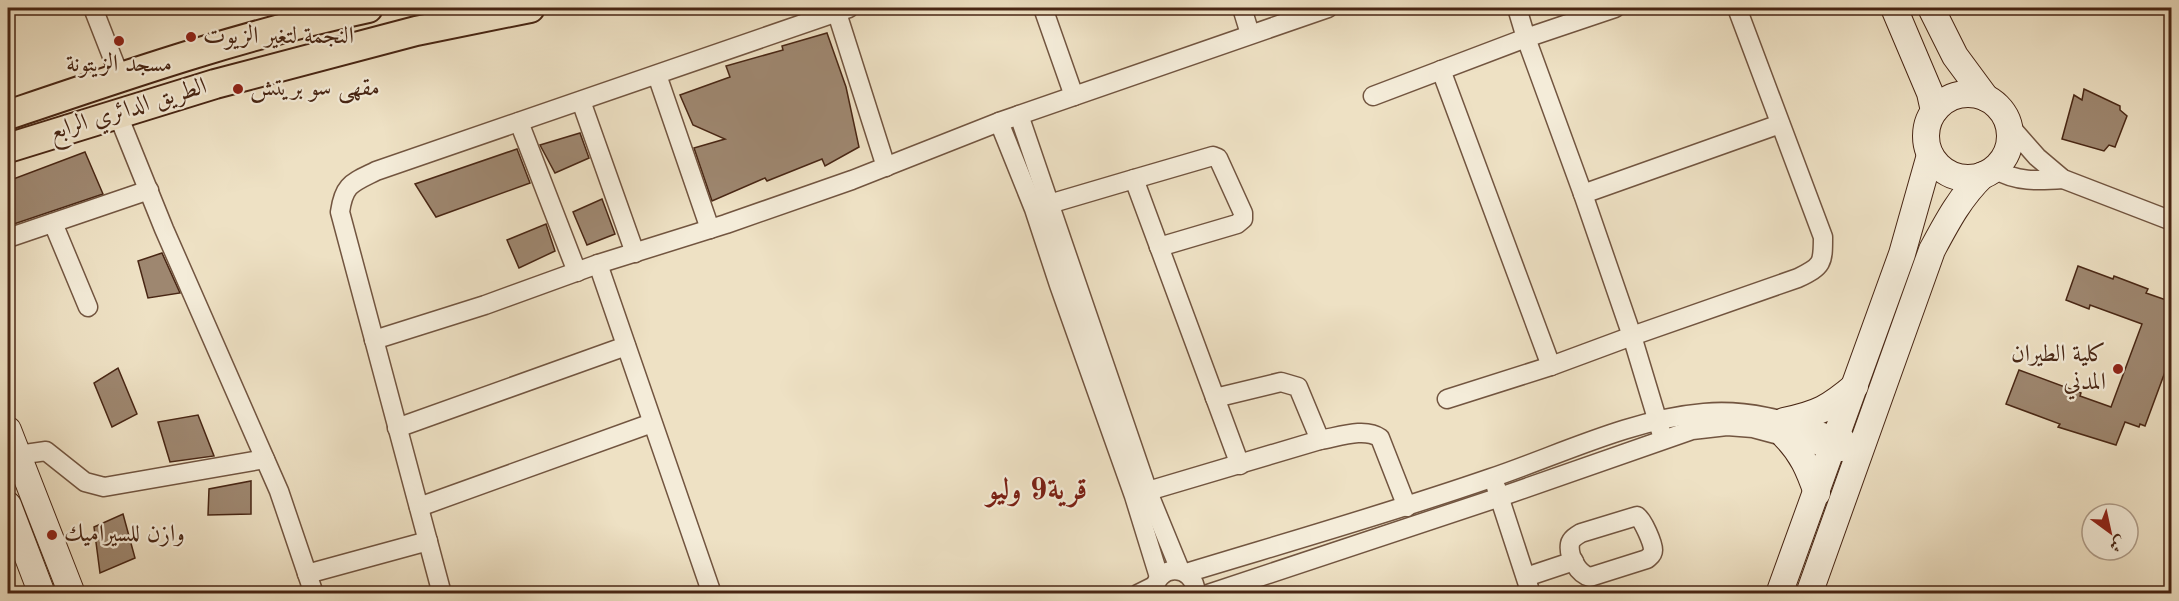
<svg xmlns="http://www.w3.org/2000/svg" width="2179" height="601" font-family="'Old Standard TT',Amiri,serif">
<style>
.building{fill:#9e8770;stroke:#482614;stroke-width:1.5}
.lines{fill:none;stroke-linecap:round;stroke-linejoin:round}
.street-casing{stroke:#725540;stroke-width:21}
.secondary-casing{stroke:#482614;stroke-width:28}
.primary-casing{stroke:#482614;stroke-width:32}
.street{stroke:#f4ecd9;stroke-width:18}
.secondary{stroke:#f4ecd9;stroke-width:26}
.primary{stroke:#eee1c4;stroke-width:28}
.poi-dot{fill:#8f2418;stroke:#f4ecd9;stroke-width:2}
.labels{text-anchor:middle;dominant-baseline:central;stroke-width:4.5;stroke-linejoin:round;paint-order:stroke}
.poi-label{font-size:24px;fill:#482614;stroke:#f4ecd9;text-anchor:start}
.street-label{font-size:24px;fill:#482614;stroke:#f4ecd9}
.district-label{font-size:30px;font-weight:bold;fill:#7a1f14;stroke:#f4ecd9}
</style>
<rect width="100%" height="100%" fill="#eee1c4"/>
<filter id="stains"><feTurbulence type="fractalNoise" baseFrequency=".00333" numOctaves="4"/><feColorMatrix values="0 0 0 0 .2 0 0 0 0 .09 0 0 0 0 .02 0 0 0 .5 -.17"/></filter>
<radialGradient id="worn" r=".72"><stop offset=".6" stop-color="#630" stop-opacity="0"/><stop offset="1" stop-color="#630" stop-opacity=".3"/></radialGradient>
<g class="building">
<path d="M827,33L846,87L859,147L825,166L822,159L767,181L765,178L712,201L694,148L725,139L693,125L680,95L730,77L726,66L783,50L782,46Z"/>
<path d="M2084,89L2120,106V110L2127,116L2115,147L2109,145L2104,151L2062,139L2074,95L2082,100Z"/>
<path d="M580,133L589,158L555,173L540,145Z"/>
<path d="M517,149L530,183L436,217L415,184Z"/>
<path d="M85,152L103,194L8,226V181Z"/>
<path d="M602,199L615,234L587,245L573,212Z"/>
<path d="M546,224L555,251L519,268L507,240Z"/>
<path d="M162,253L180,293L148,298L138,261Z"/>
<path d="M2078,266L2113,279L2114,276L2148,289L2146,293L2172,302V308L2165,325L2172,328V353L2145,426L2140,424L2139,427L2125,422L2116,445L2058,427L2060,424L2006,404L2019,370L2081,393L2080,396L2111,407L2142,324L2090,305L2089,309L2066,300Z"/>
<path d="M118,368L137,414L112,427L94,383Z"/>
<path d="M198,415L214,456L170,462L158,422Z"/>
<path d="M251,481V514L208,515L209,489Z"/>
<path d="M123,514L135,558L100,573L94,527Z"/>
</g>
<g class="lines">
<g class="street-casing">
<g id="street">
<path d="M93,8L120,77"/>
<path d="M1043,8L1074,96"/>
<path d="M1242,8L1250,34"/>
<path d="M1517,8L1526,38L1583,194L1632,336L1661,432"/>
<path d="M837,13L886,167"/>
<path d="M1441,70L1551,366"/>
<path d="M657,75L710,229"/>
<path d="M1373,96L1526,38L1615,8"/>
<path d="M581,101L635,253"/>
<path d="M118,115L164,229L279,491L314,594"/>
<path d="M1019,115L1148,492L1180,570"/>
<path d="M519,122L577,272"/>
<path d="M999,122L1034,209L1059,285L1134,496L1159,577"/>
<path d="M2008,124L2037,157L2063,179L2172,221"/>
<path d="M1994,169C2016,182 2038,181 2063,179"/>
<path d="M1134,179L1213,156L1218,158L1243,213V219L1237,224L1159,247"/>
<path d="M1583,194L1780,124"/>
<path d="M1039,207L1134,179L1240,465"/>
<path d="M53,223L88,307"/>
<path d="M8,238L149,190"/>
<path d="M598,264L712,594"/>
<path d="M374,340L485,305L598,264L726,224L852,180L999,122L1328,8"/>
<path d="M1447,399L1551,366L1632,336L1798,278C1823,266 1823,263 1823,237L1737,8"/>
<path d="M397,428L626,346"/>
<path d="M1320,440C1338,437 1365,427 1380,438L1407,507"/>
<path d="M18,455L46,451L85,482L104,487L265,459"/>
<path d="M1496,487L1531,594"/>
<path d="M1138,494L1320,440L1298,387L1281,382L1215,398"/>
<path d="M419,507L652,423"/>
<path d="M1637,516C1643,520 1653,543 1653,550C1653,555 1650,556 1647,559L1590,577C1578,574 1568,556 1570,544C1571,539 1576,536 1581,533Z"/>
<path d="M1186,573C1288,542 1390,513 1491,478C1559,455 1632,419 1704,413C1753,408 1799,425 1846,439"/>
<path d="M307,574L428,541"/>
<path d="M1526,577L1574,561"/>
<path d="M442,594L340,212C344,184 352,183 376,171L849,8"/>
<path d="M1138,594L1154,586"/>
<path d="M1154,594C1154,563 1195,562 1196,594"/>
<path d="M1208,594L1500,497L1692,430L1727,426L1753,428L1842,452"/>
</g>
</g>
<g class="secondary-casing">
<g id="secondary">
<path d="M1894,8L1930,93L1934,111"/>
<path d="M1931,8L1955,56L1986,98"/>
<circle cx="1968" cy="136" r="42"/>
<path d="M1784,421C1818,414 1829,408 1855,386"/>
<path d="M8,430L72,594"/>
<path d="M1785,436C1802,453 1809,470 1817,493"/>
<path d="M8,505L42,594"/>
<path d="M1779,594L1902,254L1930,155"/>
<path d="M1809,594L1932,250C1947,222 1960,197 1983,175"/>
</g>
</g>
<g class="primary-casing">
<g id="primary">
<path d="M8,115C126,75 245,34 368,8"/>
<path d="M8,148L215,84L416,31L530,8"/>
</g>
</g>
<use href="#street" class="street"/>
<use href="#secondary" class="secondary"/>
<use href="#primary" class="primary"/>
</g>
<g class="poi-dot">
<circle cx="191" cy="37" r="6"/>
<circle cx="119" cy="41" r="6"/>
<circle cx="238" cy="89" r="6"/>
<circle cx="2118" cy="369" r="6"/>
<circle cx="52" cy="535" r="6"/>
</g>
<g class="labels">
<g class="poi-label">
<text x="203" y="37">النجمة لتغير الزيوت</text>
<text x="119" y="65" text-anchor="middle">مسجد الزيتونة</text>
<text x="250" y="89">مقهى سو بريتش</text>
<text x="2106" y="355" text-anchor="end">كلية الطيران<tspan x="2106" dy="28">المدني</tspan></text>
<text x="64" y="535">وازن للسيراميك</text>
</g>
<g class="street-label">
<text transform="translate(128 110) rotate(-17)">الطريق الدائري الرابع</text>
</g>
<g class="district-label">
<text x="1037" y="491">قرية9 وليو</text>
</g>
</g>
<rect width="2179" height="601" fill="none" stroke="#eee1c4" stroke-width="30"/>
<rect x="9" y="9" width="2161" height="583" fill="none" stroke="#482614" stroke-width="3"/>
<rect x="15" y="15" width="2149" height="571" fill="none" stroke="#482614" stroke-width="1.5"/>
<g transform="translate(2110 532) rotate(147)"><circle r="28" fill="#f4ecd9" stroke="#af9d8a" stroke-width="1.5"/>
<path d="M0-4.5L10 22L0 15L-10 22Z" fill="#8f2418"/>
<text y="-9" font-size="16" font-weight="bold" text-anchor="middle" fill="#482614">ش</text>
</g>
<rect width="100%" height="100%" filter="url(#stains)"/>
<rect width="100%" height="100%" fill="url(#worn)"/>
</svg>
